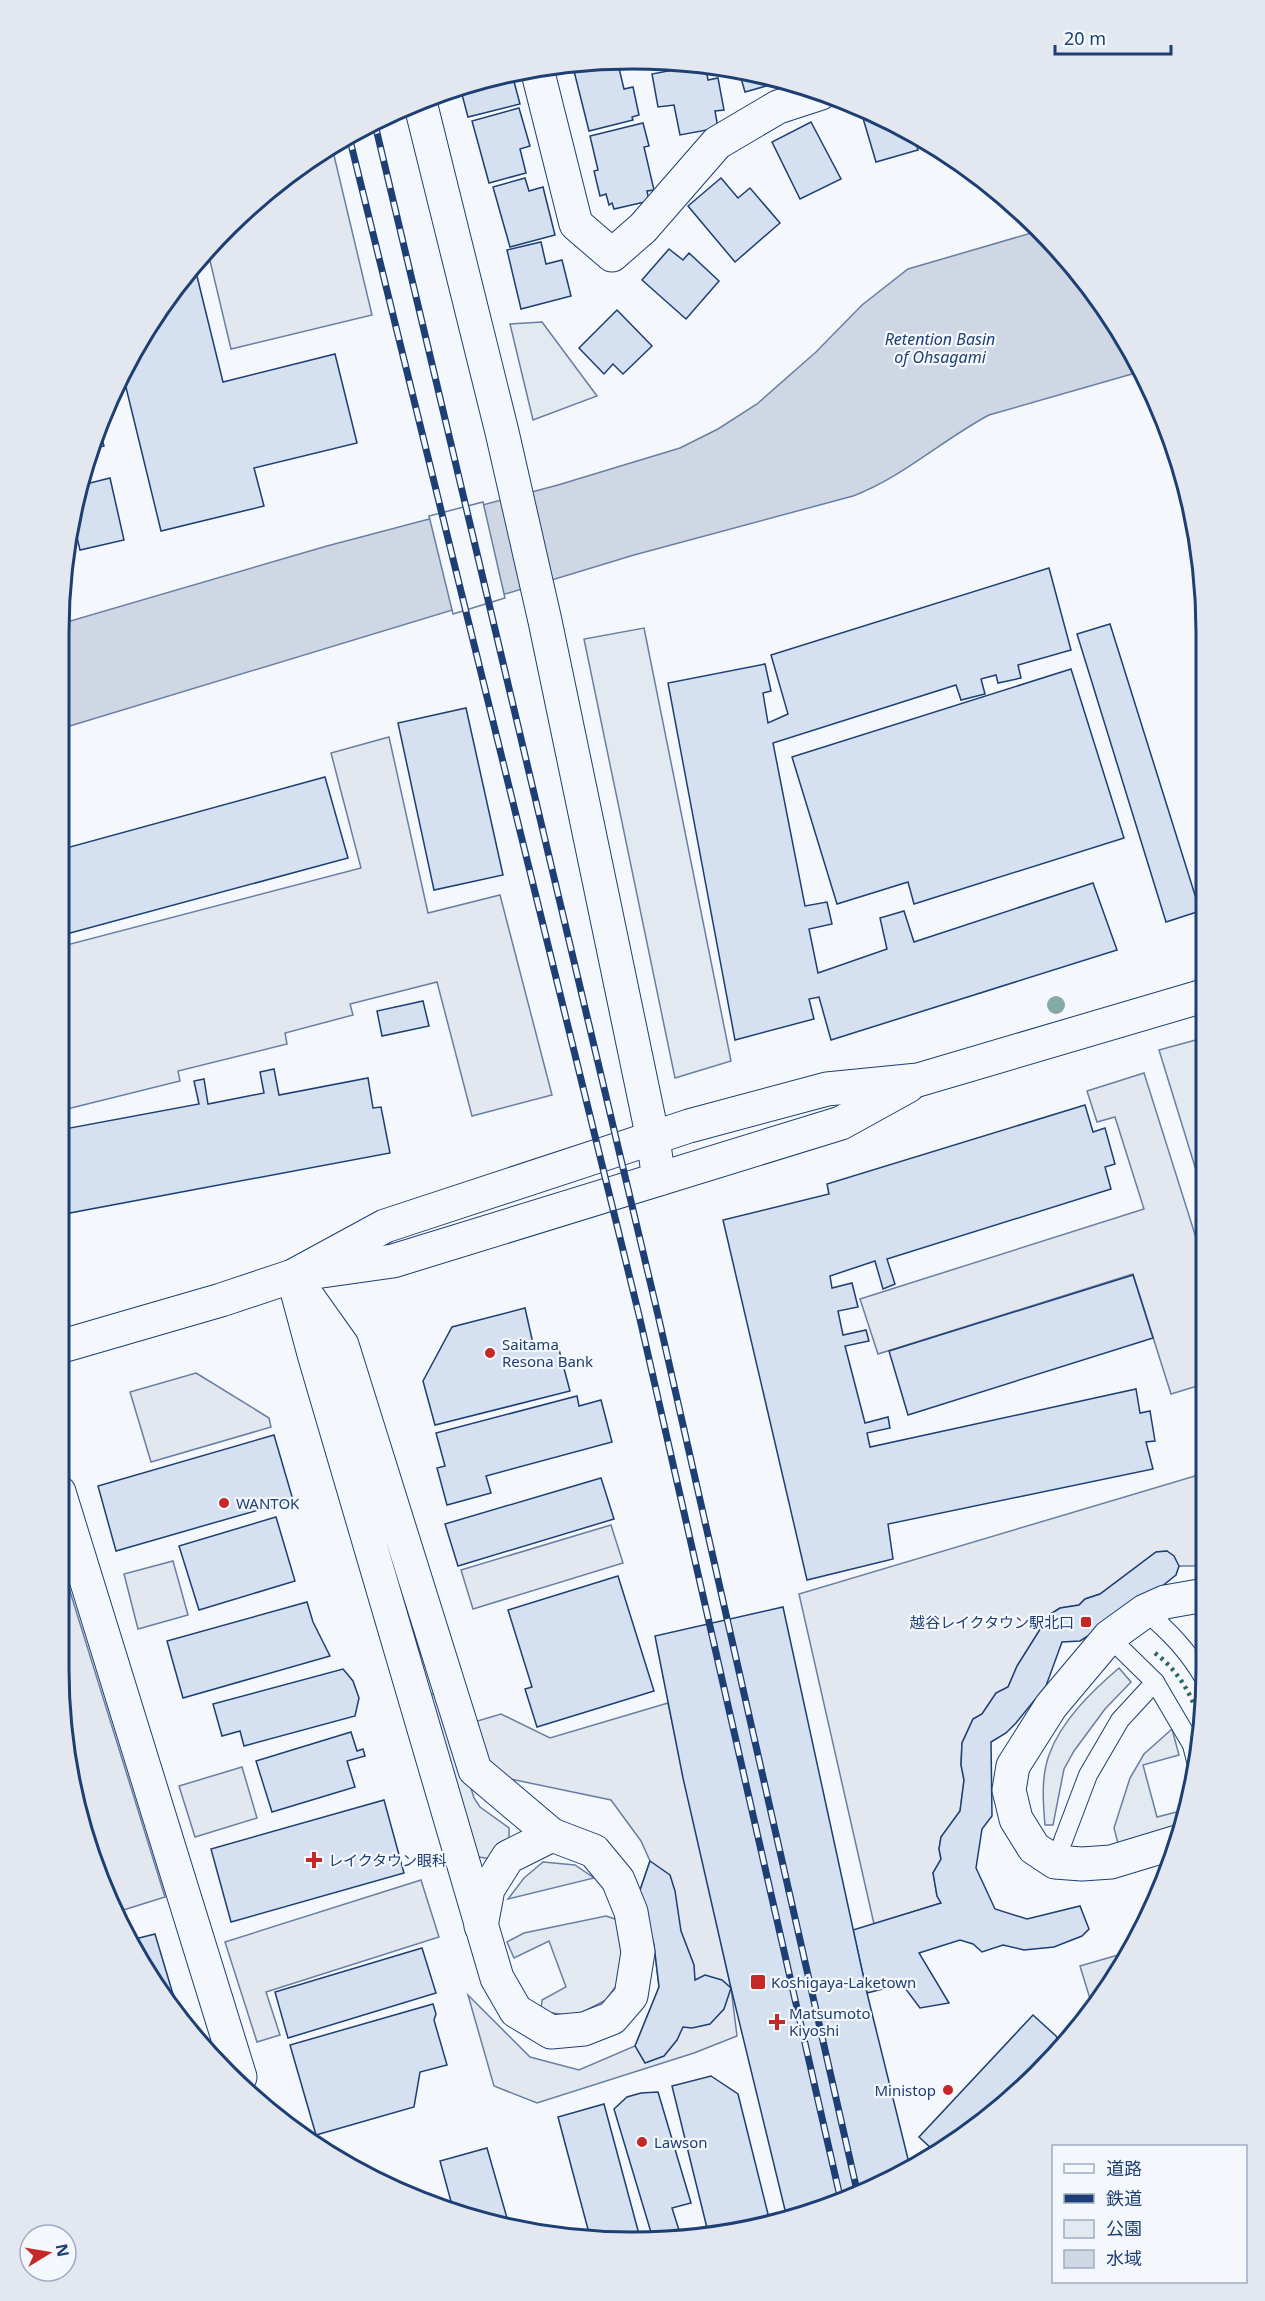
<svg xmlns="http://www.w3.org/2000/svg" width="1265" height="2301" font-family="'Noto Sans','Noto Sans JP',sans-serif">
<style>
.green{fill:#e3e9f0;stroke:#687fa3;stroke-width:1.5}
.parking{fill:#e3e8f0;stroke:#687fa3;stroke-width:1.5}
.water{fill:#cfd7e4;stroke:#687fa3;stroke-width:1.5}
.pier{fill:#f4f7fb;stroke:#687fa3;stroke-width:1.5}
.building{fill:#d5e0f0;stroke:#1d3f73;stroke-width:1.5}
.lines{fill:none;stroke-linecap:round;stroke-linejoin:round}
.service-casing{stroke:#1d3f73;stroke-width:20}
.minor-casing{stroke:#1d3f73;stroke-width:35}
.tertiary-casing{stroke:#1d3f73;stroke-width:35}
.service{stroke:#f4f7fb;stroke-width:18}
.minor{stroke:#f4f7fb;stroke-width:33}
.tertiary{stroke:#f4f7fb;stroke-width:33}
.rail-casing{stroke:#1d3f73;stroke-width:7}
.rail{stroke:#f4f7fb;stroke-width:4.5;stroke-dasharray:14;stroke-linecap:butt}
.hedge{stroke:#2c6c60;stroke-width:4.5;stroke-dasharray:3 4.5;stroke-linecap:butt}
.tree{fill:#86aba6}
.poi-dot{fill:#c62828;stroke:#f4f7fb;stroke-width:2}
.labels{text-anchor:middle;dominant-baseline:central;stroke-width:4.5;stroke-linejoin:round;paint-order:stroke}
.poi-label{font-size:15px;fill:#1d3f73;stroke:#f4f7fb;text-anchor:start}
.water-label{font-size:16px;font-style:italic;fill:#1d3f73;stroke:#f4f7fb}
.rim{fill:none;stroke:#1d3f73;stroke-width:3}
</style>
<rect width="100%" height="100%" fill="#f4f7fb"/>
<g class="green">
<path d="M542,322L597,396L533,420L510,324Z"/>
<path d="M644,628L731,1061L675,1078L584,639Z"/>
<path d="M1203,1038L1204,1196L1159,1050Z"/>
<path d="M1119,1668L1131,1682L1105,1709L1074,1751L1064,1769L1053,1825H1045C1043,1803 1041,1777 1049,1755C1061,1721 1092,1691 1119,1668Z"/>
<path d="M441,1692L474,1798L480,1807L509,1828V1844L491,1859L473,1856L425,1696Z"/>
<path d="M1172,1729L1179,1755L1143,1765L1157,1817L1188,1809L1181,1831L1119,1847L1114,1828L1130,1778L1144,1754Z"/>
<path d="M543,1862L575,1865L594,1878L508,1899L524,1878Z"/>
<path d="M606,1916L615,1919L621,1928L623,1970L616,1986L606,2000L581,2013L565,2015L541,2011L542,2000L566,1987L549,1941L514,1958L507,1942L524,1933Z"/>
</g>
<g class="parking">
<path d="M332,147L372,315L231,349L207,248L283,177Z"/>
<path d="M389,737L428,913L500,895L552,1095L472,1116L437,982L350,1004L353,1015L285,1033L287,1044L178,1071L180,1081L59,1111V947L361,868L331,753Z"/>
<path d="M1144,1073L1204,1263V1384L1171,1394L1133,1274L878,1354L860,1299L1144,1209L1115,1117L1097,1122L1087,1091Z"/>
<path d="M196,1373L269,1418L271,1427L151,1462L130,1392Z"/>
<path d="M1205,1473V1566H1179L1167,1551L1156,1552L1100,1594L1085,1599L1079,1605L1060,1608L1049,1615L1017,1666L1008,1687L996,1693L982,1714L973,1719L962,1743L961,1765L964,1780L960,1811L941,1837L939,1849L941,1859L933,1873L937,1896L941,1903L874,1924L799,1594Z"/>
<path d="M611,1525L623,1563L473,1609L461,1570Z"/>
<path d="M59,1556L165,1897L120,1911L89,1853L59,1668Z"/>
<path d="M173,1561L188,1615L138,1629L124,1574Z"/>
<path d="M668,1703L731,1988L737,2036L694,2053L537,2103L494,2086L468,1995L530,2057L579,2070L635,2046L659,1987L654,1945L639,1893L650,1861L641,1841L611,1800L501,1777L486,1761L474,1722L501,1714L550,1738Z"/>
<path d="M242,1767L257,1818L195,1837L179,1786Z"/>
<path d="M421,1880L439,1937L266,1992L280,2035L257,2042L225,1942Z"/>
<path d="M1132,1951L1130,1955L1091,2002L1080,1966Z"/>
</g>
<path class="water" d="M1038,231L1110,314L1139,372L989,415C942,440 903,477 853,496L634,555L60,729V624L327,546L558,485L680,448L718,429L757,404L816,352L862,305L908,269Z"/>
<path class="pier" d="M483,502L505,598L453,614L429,516Z"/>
<g class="building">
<path d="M595,60H617L624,89L633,87L639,115L632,117L633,120L589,131L572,63Z"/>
<path d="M658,62H679L660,67Z"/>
<path d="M705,64L708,80L718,78L724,110L715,111L718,128L680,135L674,105L658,107L652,74Z"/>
<path d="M739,71L784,81L745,92Z"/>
<path d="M512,74L520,104L468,117L460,87L484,78Z"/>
<path d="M519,108L530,146L520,149L526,173L489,183L472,121Z"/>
<path d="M860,108L913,132L918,150L876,162Z"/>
<path d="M811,122L841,179L800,199L772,142Z"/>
<path d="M643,123L649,146L644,147L654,190L647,191L649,201L614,209L612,203L609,205L606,194L600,196L594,171L598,170L590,136Z"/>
<path d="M525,178L529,191L543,187L555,235L510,247L493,187Z"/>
<path d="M721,178L738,198L750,188L780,223L735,262L688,206Z"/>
<path d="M541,242L546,264L562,260L571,296L521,309L507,250Z"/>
<path d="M669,249L683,260L689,253L719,281L686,319L642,280Z"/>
<path d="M194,264L223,382L335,354L357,443L254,468L264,506L161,531L123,375L135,346Z"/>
<path d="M617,310L652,346L623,374L613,364L604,374L579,348Z"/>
<path d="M100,431L104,446L93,449Z"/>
<path d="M91,454L92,464L86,465Z"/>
<path d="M110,478L124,540L80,550L75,529L79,528L74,508L78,486Z"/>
<path d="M1200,550L1202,558V581L1193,552Z"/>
<path d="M1049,568L1071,650L1018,665L1021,678L998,683L996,675L981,679L985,694L961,700L956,685L773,743L805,906L827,902L832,924L809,929L818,973L887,949L880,918L904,911L914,942L1093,883L1117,950L831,1040L819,997L809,999L814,1019L735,1040L668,683L765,664L771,691L763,693L768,723L788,714L771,655Z"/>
<path d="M1110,624L1200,911L1166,922L1077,634Z"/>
<path d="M1071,669L1124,838L914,904L908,882L837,904L792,757Z"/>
<path d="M466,708L503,875L434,890L398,723Z"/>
<path d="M325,777L348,858L59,936V850Z"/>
<path d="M423,1001L429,1026L382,1036L377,1011Z"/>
<path d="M274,1069L279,1095L368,1078L373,1108L381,1107L390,1153L59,1215V1130L199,1104L194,1081L204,1079L208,1104L264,1093L260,1072Z"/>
<path d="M1085,1105L1093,1132L1105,1128L1115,1164L1105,1167L1111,1189L887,1259L895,1284L883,1289L875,1261L830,1276L832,1288L852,1283L858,1307L838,1311L843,1335L866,1330L869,1341L845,1346L865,1423L888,1417L890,1428L867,1433L870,1447L1136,1389L1140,1413L1150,1411L1155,1441L1146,1442L1153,1469L888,1524L893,1559L807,1580L723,1220L829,1194L827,1184Z"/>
<path d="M59,1246L64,1261L59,1262Z"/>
<path d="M1133,1275L1153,1338L908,1415L889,1351Z"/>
<path d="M525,1308L534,1348L557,1342L570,1391L435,1425L423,1381L452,1327Z"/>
<path d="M577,1396L579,1406L601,1400L612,1442L486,1476L491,1493L447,1505L437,1468L445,1466L436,1433Z"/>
<path d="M274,1435L293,1500L116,1551L98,1486Z"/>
<path d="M601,1478L614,1519L458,1566L445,1524Z"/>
<path d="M276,1517L295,1581L199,1610L179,1546Z"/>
<path d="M1167,1551L1174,1556L1179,1566L1176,1575L1142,1602L1080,1641L1062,1642L1046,1686L1016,1723L1006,1733L991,1742L992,1816L982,1829L976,1868L995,1909L1027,1919L1080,1906L1089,1929L1082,1936L1054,1947L1024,1950L1003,1945L982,1952L973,1944L960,1940L919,1953L949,2003L920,2008L902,1984L867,1993L853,1930L941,1903L937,1896L933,1873L941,1859L939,1849L941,1837L960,1811L964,1780L961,1765L962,1743L973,1719L982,1714L996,1693L1008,1687L1017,1666L1049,1615L1060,1608L1079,1605L1085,1599L1100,1594L1156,1552Z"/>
<path d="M618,1576L654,1691L537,1727L525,1689L532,1687L508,1610Z"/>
<path d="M307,1602L313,1622L330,1656L183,1698L167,1641Z"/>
<path d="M783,1607L867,1993L909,2163L852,2199L786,2214L731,1988L683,1778L655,1636Z"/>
<path d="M343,1669L353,1681L359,1698L355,1716L244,1746L240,1731L222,1736L213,1704Z"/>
<path d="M351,1732L357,1751L363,1749L365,1756L347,1761L355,1787L272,1812L256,1761Z"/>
<path d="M384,1800L404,1873L231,1922L211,1849Z"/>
<path d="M650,1861L670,1875L675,1891L681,1931L694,1965L695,1980L705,1975L722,1980L731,1988L724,2009L710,2024L692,2028L683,2027L677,2040L664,2056L645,2063L635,2046L659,1987L654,1945L639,1893Z"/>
<path d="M155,1934L181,2021L135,1939Z"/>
<path d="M422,1948L436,1993L288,2038L275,1992Z"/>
<path d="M433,2004L436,2014L434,2020L447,2065L420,2072L414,2107L316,2135L290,2045Z"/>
<path d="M1033,2015L1056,2036L1059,2042L1011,2100L932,2149L919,2137Z"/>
<path d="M711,2076L738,2094L769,2218L708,2232L672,2086Z"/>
<path d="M658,2092L691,2203L672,2208L679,2230L653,2239L614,2109L627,2097L641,2093Z"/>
<path d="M604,2104L640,2238L589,2233L558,2117Z"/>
<path d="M487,2148L509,2225L484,2223L453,2209L440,2161Z"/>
</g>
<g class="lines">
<g class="service-casing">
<g id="service">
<path d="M1145,1611C1170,1632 1189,1652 1205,1680"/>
<path d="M1155,1682L1192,1745L1196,1761"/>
<path d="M1055,1862L1088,1775L1120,1720L1155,1682L1109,1637"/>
</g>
</g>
<g class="minor-casing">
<g id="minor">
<path d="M537,69L576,224L612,255L643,228L717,143L778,107L821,93L820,90"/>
<path d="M420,102L502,432L545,621L653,1139L659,1179"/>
<path d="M293,1276L342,1345L475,1770L552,1835L594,1851L618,1880L631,1912L638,1952L631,1996L612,2018L584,2029L551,2032L516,2011L497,1978L314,1354Z"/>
<path d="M59,1492L240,2077"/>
<path d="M1177,1842L1111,1862L1082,1864L1055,1862L1034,1848L1016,1819L1009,1790L1013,1766L1051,1706L1109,1637L1145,1611L1165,1602L1205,1595"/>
<path d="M481,1926L488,1889L508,1857L552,1835"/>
</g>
</g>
<g class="tertiary-casing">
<g id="tertiary">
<path d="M315,1272L393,1261L841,1123L908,1086"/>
<path d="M59,1347L221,1300L293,1276L385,1226L689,1126L827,1089L918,1080L1203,996"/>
</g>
</g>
<use href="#service" class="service"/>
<use href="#minor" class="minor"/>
<use href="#tertiary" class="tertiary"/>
<g class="rail-casing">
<g id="rail">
<path d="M374,120L658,1315L858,2195"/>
<path d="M349,136L639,1315L841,2201"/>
</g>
</g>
<use href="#rail" class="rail"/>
<path class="hedge" d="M1155,1653C1180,1672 1193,1697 1202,1727"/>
</g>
<circle class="tree" cx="1056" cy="1005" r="9"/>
<g class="poi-dot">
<circle cx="490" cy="1353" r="6"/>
<circle cx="224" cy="1503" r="6"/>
<rect x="1080" y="1616" width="12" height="12" rx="3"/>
<path d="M311 1851h6v6h6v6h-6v6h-6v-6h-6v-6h6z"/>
<rect x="750" y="1974" width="16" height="16" rx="3"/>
<path d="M774 2013h6v6h6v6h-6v6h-6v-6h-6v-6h6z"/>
<circle cx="948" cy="2090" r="6"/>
<circle cx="642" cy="2142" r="6"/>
</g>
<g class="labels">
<g class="poi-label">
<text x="502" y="1344">Saitama<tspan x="502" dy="17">Resona Bank</tspan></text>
<text x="236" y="1503">WANTOK</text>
<text x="1074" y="1622" text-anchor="end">越谷レイクタウン駅北口</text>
<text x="328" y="1860">レイクタウン眼科</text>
<text x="771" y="1982">Koshigaya-Laketown</text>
<text x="789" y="2013">Matsumoto<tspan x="789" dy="17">Kiyoshi</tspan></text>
<text x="936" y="2090" text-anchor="end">Ministop</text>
<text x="654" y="2142">Lawson</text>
</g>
<g class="water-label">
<text x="940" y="339">Retention Basin<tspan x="940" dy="18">of Ohsagami</tspan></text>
</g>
</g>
<path d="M0 0H1265V2301H0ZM632 69H633A563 563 0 0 1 1196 632V1669A563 563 0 0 1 633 2232H632A563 563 0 0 1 69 1669V632A563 563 0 0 1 632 69Z" fill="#e3e8f0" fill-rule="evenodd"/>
<path class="rim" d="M632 69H633A563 563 0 0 1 1196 632V1669A563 563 0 0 1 633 2232H632A563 563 0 0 1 69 1669V632A563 563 0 0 1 632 69Z"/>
<rect x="1052" y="2145" width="195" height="138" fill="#f4f7fb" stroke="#9eadc5" stroke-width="1.5"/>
<rect x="1064" y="2164" width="30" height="9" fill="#f4f7fb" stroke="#9eadc5" stroke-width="1.5"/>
<text x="1106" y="2175" font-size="18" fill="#1d3f73">道路</text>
<rect x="1064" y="2194" width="30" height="9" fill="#1d3f73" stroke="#9eadc5" stroke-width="1.5"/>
<text x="1106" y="2205" font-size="18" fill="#1d3f73">鉄道</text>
<rect x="1064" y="2220" width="30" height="18" fill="#e3e9f0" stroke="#9eadc5" stroke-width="1.5"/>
<text x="1106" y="2235" font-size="18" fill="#1d3f73">公園</text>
<rect x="1064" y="2250" width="30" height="18" fill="#cfd7e4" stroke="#9eadc5" stroke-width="1.5"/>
<text x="1106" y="2265" font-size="18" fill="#1d3f73">水域</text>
<g transform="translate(48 2253) rotate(79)"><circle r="28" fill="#f4f7fb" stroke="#9eadc5" stroke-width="1.5"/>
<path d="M0-4.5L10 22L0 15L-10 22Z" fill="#c62828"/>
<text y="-9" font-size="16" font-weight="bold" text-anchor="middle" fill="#1d3f73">N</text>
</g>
<path d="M1055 45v9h116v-9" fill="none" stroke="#1d3f73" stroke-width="3"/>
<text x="1064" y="45" font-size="18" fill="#1d3f73" stroke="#f4f7fb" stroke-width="4.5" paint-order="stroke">20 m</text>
</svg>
